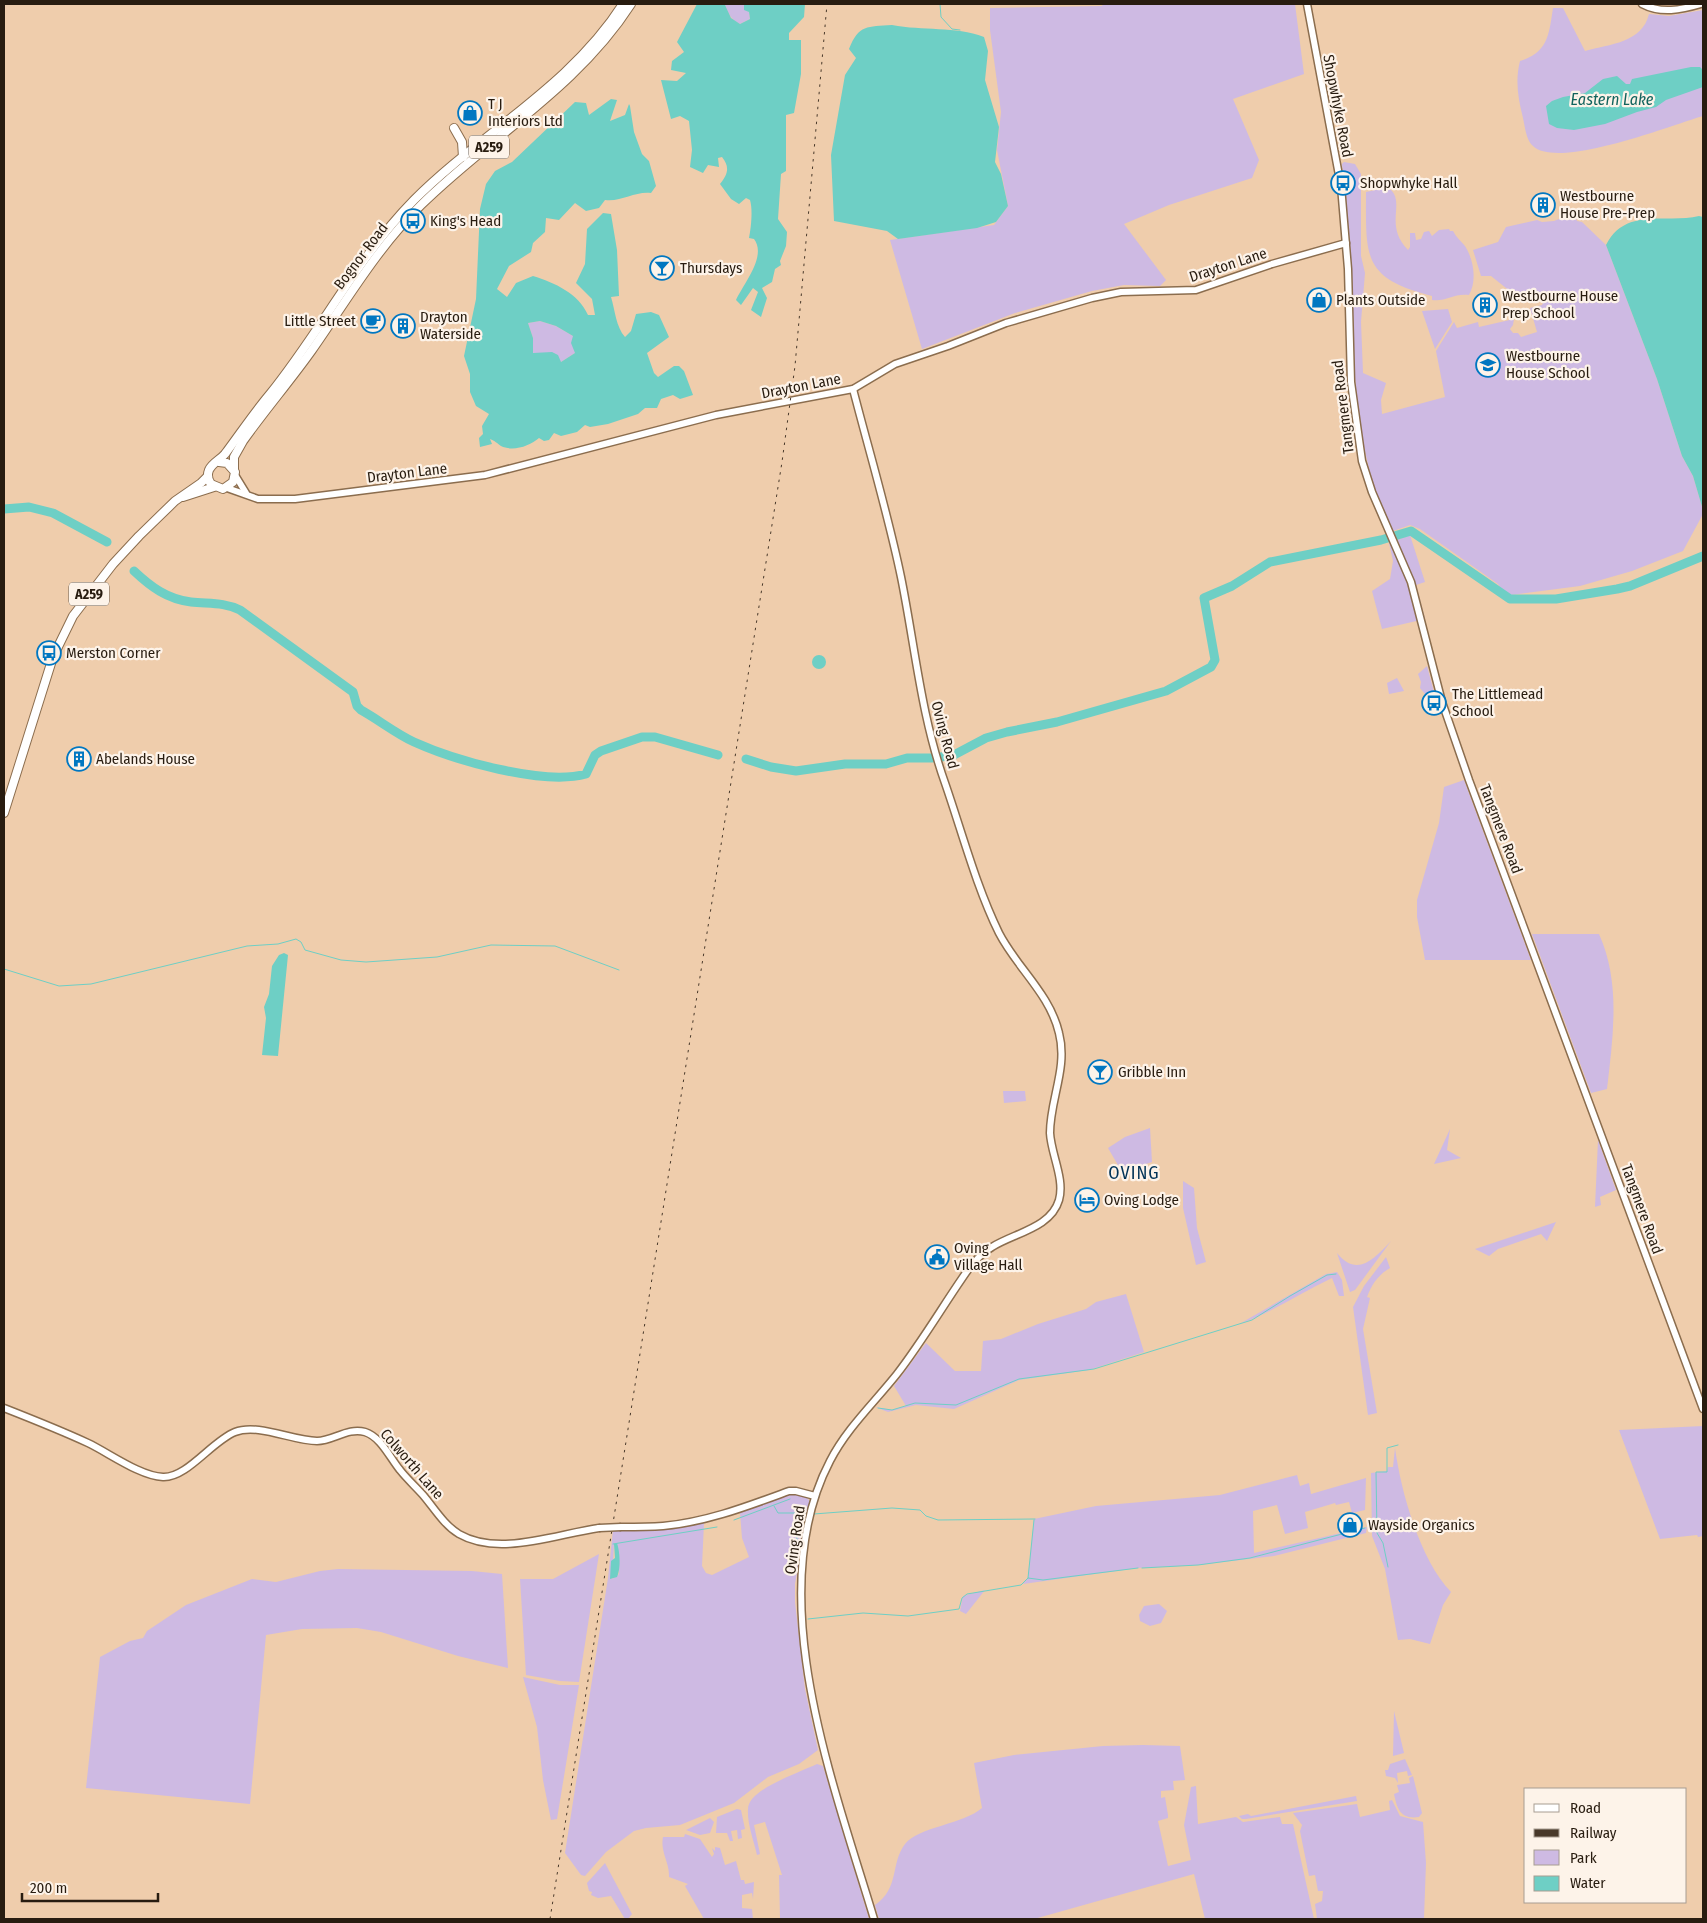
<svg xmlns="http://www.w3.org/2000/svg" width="1707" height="1923" font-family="'Fira Sans Condensed',sans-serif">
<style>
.green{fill:#cebae3;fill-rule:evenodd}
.water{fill:#6ecfc5;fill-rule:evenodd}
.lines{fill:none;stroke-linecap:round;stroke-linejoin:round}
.stream{stroke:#6ecfc5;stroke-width:1}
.river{stroke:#6ecfc5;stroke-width:9}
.secondary-casing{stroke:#8b6d4e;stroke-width:9}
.highway-casing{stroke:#8b6d4e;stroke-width:10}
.secondary{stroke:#fff;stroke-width:6}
.highway{stroke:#fff;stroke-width:8}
.rail{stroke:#483829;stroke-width:1;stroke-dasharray:2.5 5;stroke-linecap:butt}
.secondary-bridge-casing{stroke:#8b6d4e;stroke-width:9;stroke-linecap:butt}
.secondary-bridge{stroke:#fff;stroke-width:6}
.labels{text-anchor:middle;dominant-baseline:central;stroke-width:4.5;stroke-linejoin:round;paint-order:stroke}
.shield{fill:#fdf3e9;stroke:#685c51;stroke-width:1}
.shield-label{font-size:14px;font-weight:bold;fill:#281c10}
.poi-label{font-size:15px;fill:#281c10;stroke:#fdf3e9;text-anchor:start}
.street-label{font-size:15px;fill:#281c10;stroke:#fdf3e9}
.water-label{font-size:16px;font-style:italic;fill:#12635d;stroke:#fdf3e9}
.quarter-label{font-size:18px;letter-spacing:1px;fill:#023357;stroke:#fdf3e9}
</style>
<rect width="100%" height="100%" fill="#efcdac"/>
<g class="green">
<path d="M727,4H745L744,7L749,12L750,19L740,24C731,20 728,13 725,5Z"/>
<path d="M1103,4H1295L1304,74L1233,99L1259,160L1252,178L1169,205L1124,224L1166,280L1160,286L1124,285L1092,291L1015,313L922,349L890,240L994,225L1008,206L997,150L1001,112L990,30V8L1102,6Z"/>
<path d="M1553,8H1563L1585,51C1610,44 1642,43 1649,14L1669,16L1703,10V116C1672,125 1558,170 1533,146C1526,140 1525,127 1523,118C1518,98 1515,81 1520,61C1549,52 1549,33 1553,8Z"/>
<path d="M1344,162L1355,164L1361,174V256L1365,273L1361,322L1363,373L1386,383L1381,400L1382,414L1445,397L1436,351L1454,322L1457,328L1478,322L1479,327L1514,319L1513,325L1510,329L1513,333H1518L1521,337L1537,332L1530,308L1542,305L1548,293L1527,299L1522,295L1516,296L1491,276H1481L1473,250L1498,242L1506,227L1537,220L1542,222L1554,221L1574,213L1577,221L1582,222L1606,245L1657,379L1682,456L1693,476L1703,510V514L1683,551L1632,571L1580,586L1511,595L1504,593L1498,584L1420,529L1410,525L1393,531L1374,490L1359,426L1352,340L1351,255L1342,164Z"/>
<path d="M1385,188L1391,190C1405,204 1384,225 1408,250L1410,247V233H1415L1416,240L1421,239L1424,232L1429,231L1432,236L1439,230L1449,229L1450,231H1453C1456,237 1461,241 1465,246C1474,260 1477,281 1469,295C1454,293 1446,302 1432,300V296C1362,278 1366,257 1366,192Z"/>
<path d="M1448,309L1452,322L1435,349L1422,311Z"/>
<path d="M540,321L556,326L573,336L575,353L561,362L533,353V338L528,323Z"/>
<path d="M1410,535L1425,582L1416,585L1425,619L1382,629L1372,591L1390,579L1393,561L1389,543Z"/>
<path d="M1427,666L1434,692L1432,696L1425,694L1420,688L1421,682L1418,674Z"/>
<path d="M1397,678L1404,691L1389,694L1387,683Z"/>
<path d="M1464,780L1531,960H1425L1417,917V900L1439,823L1444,787Z"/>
<path d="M1532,934H1599C1621,983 1613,1037 1607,1089L1591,1093Z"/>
<path d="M1003,1091H1025L1026,1101L1004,1103Z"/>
<path d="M1150,1128L1152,1162L1122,1172L1108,1148L1125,1137Z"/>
<path d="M1450,1129L1447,1150L1461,1158L1434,1164Z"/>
<path d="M1598,1140L1616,1190L1600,1197L1601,1205L1595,1207Z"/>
<path d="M1183,1181L1194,1188L1197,1228L1206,1262L1196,1265L1183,1208Z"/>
<path d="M1556,1222L1547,1241L1541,1234L1498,1249L1489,1256L1475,1249Z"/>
<path d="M1391,1241L1355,1290L1350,1292L1337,1253C1357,1278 1374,1259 1391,1241Z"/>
<path d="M1386,1257L1390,1268C1378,1275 1372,1284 1367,1297L1370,1298L1363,1329L1377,1413L1368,1415L1353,1307L1364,1286Z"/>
<path d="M1337,1272L1342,1280L1344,1296H1339L1332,1278C1302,1292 1273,1312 1241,1323L1326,1274Z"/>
<path d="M1126,1294L1144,1352L1089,1370L1019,1380L954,1409L916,1405L888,1412L875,1407L892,1410L906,1406L894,1386L926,1343L955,1371H981L983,1341L1001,1339L1038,1324L1086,1309L1096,1302Z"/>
<path d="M1703,1426V1536L1698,1537L1697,1535L1660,1539L1619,1430Z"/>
<path d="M1395,1448C1401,1492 1420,1560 1451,1592L1443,1605L1430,1644L1410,1639L1398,1640L1385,1569L1372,1536L1371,1473L1387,1471L1388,1467H1393Z"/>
<path d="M1297,1475L1300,1486L1309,1483L1311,1494L1366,1478L1365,1510L1352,1513L1349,1502L1336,1505L1335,1503L1305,1512L1308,1528L1285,1534L1277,1505L1253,1511L1254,1553L1367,1527L1366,1533L1274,1556L1198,1565L1138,1568L1023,1584L1028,1578L1034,1519L1096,1506L1220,1495Z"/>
<path d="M789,1494C798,1493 806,1494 810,1502L795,1584V1602L805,1689L818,1750L799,1764L768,1777L734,1803L680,1825L646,1828L634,1831L606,1852L585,1876L581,1875L565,1853L608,1578L613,1530L667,1529L704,1523L702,1566L706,1573L712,1575L749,1557L742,1538L740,1513ZM614,1544L618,1556L619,1574L612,1579Z"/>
<path d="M599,1554L579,1682L560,1681L526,1675L520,1579H553Z"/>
<path d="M338,1569L472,1571L502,1574L508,1668L458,1656L381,1632L357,1628L302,1629L266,1635L250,1804L86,1788L100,1657L130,1641L143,1638L147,1631L186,1605L252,1579L276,1582L320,1571Z"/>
<path d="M985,1590L966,1614L960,1611L963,1596Z"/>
<path d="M1159,1604L1167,1611L1161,1623L1150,1626L1140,1621L1139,1615L1144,1606Z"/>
<path d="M523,1677L560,1685H579L557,1819L551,1820L543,1780L537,1727Z"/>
<path d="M1394,1711L1404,1753L1393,1756Z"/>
<path d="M1143,1745L1180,1746L1185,1780L1173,1781L1174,1790L1161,1791V1798L1165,1797L1168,1815V1818L1158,1821L1168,1866L1191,1860L1184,1825L1191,1787L1196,1786L1198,1824L1236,1817L1243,1822L1280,1817L1282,1824H1293L1314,1919H1205L1194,1874L1034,1919H879L875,1905C900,1888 890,1864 905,1844C918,1827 964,1824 982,1808L974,1763L1014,1755L1103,1746Z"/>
<path d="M1405,1759L1412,1775L1408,1776L1407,1771L1397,1773L1398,1783L1395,1778L1386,1776L1385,1770H1388L1390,1764Z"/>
<path d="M817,1764L823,1766L869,1919H780L779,1875H782L765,1822L754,1825L760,1854L757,1855C754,1841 747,1824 748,1809C748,1789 801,1772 817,1764Z"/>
<path d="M1413,1776L1422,1813L1419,1817C1400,1820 1397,1808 1394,1794L1399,1792L1397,1785L1410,1783L1409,1778Z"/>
<path d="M1356,1796L1357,1801L1246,1819H1242L1239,1816L1248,1814L1251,1816Z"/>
<path d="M1392,1800L1400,1816L1423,1822L1426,1863L1424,1918L1317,1919L1315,1904L1322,1901L1323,1891H1318L1315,1875L1309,1876L1300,1831L1302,1825L1293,1813L1357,1804L1360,1817L1390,1810L1389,1801Z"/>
<path d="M737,1809L741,1810L745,1829L741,1830L742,1838L738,1839L737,1830L731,1831L733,1841H730L727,1833H716L717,1817Z"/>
<path d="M710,1818L714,1822L710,1833L700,1835L686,1830Z"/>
<path d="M685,1834L700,1839L712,1857L714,1854L712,1848L715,1851V1847L720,1848L725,1865L736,1861L741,1880H744L745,1884L754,1882L753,1899L752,1893L742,1895V1908L752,1909L753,1919H704L685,1886L688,1884L669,1877C670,1863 660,1852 663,1837H684Z"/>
<path d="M605,1863L632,1914L628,1919H625L611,1896L598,1898L591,1895L592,1892L589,1891L587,1883Z"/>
</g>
<g class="water">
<path d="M697,4H727L725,5L731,18L740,24L750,19L749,12L744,10V4H805L804,17L789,33V40H801V74L794,113L786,115V171L781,174L778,219L787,232L786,246L780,261L781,265L775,269L772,282L762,288L767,298L761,317L751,310L758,292L753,288L741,305L736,300C744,283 767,256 754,239L749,238C751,228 753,210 750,200L746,198L739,204L731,199L720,184C728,174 730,167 722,157L718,158L719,167L708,165L703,173L690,167L692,150L689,121L680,116L671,119L661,80L677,81L686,73L671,70L672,61L684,52L677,42Z"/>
<path d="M892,25C923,31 955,26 984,37L988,51L985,80L999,127L995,162L1001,174L1008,206L996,222L977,228L898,239L887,231L834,221L831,155L845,75L856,58L849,49C859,24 867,27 892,25Z"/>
<path d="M1691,67H1700L1703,70V87L1666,100L1656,107L1637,112L1605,124L1574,130L1557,128L1549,124L1546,106L1552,101L1563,97L1585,93L1603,79L1617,76L1626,84H1630L1632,79Z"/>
<path d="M611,99L617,100L610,121L625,115L629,104L630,106L634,132L642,154L649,161L656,186L651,193C635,191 622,202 605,200L599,208L586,211L575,203L559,220L546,218L545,232L533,243L531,252L509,266L497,289L507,297L516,283L533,276C555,283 578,293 588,315H595L592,299L576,283L585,264L587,229L603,213L611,214L617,250L619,296L611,297C615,310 616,327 625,337L631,331L636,314L651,312L659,315L669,337L647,353L654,373L658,377L674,366H679L684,371L693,395L680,399L673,395L661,399L657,408H645L638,414L608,424L590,427L585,425L577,432L561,436L554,433L549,440L544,441L539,438C530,446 513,452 501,446C497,443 495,441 490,439L492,444L480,447L479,438L483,434L482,426L489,414L476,406L470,392V374L464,356L476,299L480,209L486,184L495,171L512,162L575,102L586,103L589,115ZM540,321L556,326L573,336L571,343L575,353L561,362L558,355L552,352L533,353V338L528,323Z"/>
<path d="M1699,216L1703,217V510L1693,476L1682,456L1657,379L1606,245C1625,206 1669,224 1699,216Z"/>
<circle cx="819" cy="662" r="7"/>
<path d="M284,953L288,955L278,1056L262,1055L266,1018L264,1007L269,994L272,966L279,955Z"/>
<path d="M617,1543C620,1552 621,1569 617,1577L610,1579L611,1561L615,1558L614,1544Z"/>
</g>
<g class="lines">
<g class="stream">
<path d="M940,4L941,17L952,29L960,30"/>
<path d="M4,969L59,986L91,984L247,946L278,944L296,939L301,942L305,950L341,960L366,962L437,957L491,945L555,946L619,970"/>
<path d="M878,1408L892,1410L915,1403L956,1405L1019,1379L1094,1369L1252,1320L1290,1296L1327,1275L1336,1274"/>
<path d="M774,1506L778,1513H806"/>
<path d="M814,1514L892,1508L920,1510L926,1516L938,1520L1035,1519"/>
<path d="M795,1515L797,1541"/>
<path d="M734,1520L790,1499"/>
<path d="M1034,1520L1028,1578L1043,1580L1138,1568"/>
<path d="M613,1544L717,1527"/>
<path d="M1388,1567L1383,1543L1377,1533L1376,1472H1387V1448L1398,1445"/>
<path d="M1142,1568L1198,1565L1250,1558L1365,1528"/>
<path d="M808,1619L863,1613L908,1616L959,1609L962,1598L967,1594L1021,1585L1028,1578"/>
</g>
<g class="river">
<path d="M4,509L29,507L53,513L107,542"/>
<path d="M134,571C151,587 167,599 191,602C209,604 224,602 240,610L353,692L357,706L361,710C379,720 395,733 414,742C454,760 543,786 586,774L595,755L601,751L642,737H655L718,755"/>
<path d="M940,757L952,756L986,738L1007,732L1057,722L1166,691L1211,667L1215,660L1204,598L1232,586L1270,562L1381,540L1411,531L1510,599H1556L1617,589L1630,586L1703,556"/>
<path d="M746,759L771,767L796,771L845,764H886L907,758H932"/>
</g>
<g class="secondary-casing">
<g id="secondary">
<path d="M1307,4L1341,186L1348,269L1351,382L1362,461L1372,492L1411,582L1442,702L1469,780L1703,1409"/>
<path d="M1642,4C1661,14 1681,10 1701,4"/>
<path d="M853,389C869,451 888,514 901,577C915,646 921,716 945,783C962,832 976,886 999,933C1017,968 1050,994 1059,1033C1068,1068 1050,1099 1050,1133C1051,1154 1065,1179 1059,1200C1051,1228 1014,1233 992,1247C980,1254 971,1265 963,1277C941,1309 921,1343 897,1374C874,1403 847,1428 830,1461C760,1595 834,1785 874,1919"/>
<path d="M235,475L246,493"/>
<path d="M227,488L258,499H295L485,475L716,415L853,389L895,364L948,346L1006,323L1092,298L1121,292L1196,290L1272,264L1346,243"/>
<path d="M4,1408C32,1419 60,1430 88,1443C109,1453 140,1476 163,1477C187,1478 212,1441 235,1432C258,1423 293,1441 317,1441C333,1441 348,1427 365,1432C381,1437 390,1458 400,1470C407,1479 416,1487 423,1495C434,1508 444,1525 459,1534C499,1557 556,1534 599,1528"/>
<path d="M621,1527C635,1527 649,1527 663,1526C707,1522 748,1506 789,1491H796L815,1496"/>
</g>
</g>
<g class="highway-casing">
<g id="highway">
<path d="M454,128L462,142L463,157"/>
<path d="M219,462L227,463L235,472L233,482L223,489L211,484C208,480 207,475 209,470C212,463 220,460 225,454C240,434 254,413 270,394C321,331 357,258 414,200C482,132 570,87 623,4"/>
<path d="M234,469V457L243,441C265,410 290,381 312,350C347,300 377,248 421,205C491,136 577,88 631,4"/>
<path d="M183,497L214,487"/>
<path d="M4,813L53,657L73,616L113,564L139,536L175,501L201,483L208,476"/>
</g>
</g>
<use href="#secondary" class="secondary"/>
<use href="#highway" class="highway"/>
<path class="rail" d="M550,1919L782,462L795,366L827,4"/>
<g class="secondary-bridge-casing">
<path id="secondary-bridge" d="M599,1528L621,1527"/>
</g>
<use href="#secondary-bridge" class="secondary-bridge"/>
</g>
<defs>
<g id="shop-ring" transform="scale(1.25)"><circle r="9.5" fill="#fdf3e9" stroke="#0177c1" stroke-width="1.5"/><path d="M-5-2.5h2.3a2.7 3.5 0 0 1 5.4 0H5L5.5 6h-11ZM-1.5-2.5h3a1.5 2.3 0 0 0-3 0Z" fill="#0177c1"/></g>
<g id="bus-ring" transform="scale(1.25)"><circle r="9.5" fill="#fdf3e9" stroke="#0177c1" stroke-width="1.5"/><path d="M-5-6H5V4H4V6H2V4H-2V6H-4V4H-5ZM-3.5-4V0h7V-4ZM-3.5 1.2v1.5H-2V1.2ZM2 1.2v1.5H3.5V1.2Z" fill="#0177c1"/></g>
<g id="building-ring" transform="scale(1.25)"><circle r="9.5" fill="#fdf3e9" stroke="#0177c1" stroke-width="1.5"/><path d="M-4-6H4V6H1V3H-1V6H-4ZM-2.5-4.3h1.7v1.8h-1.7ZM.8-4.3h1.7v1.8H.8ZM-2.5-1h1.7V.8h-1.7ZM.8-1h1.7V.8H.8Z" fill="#0177c1"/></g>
<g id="bar-ring" transform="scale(1.25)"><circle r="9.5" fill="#fdf3e9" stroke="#0177c1" stroke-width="1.5"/><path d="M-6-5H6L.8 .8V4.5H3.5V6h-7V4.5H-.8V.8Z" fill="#0177c1"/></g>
<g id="cafe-ring" transform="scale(1.25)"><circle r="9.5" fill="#fdf3e9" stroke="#0177c1" stroke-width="1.5"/><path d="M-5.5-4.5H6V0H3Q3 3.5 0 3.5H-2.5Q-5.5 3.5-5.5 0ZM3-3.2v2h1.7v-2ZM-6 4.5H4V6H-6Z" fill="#0177c1"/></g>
<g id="school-ring" transform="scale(1.25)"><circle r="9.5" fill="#fdf3e9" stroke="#0177c1" stroke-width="1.5"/><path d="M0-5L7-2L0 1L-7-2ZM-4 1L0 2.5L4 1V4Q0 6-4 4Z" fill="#0177c1"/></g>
<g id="hotel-ring" transform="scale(1.25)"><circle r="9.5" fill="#fdf3e9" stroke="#0177c1" stroke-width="1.5"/><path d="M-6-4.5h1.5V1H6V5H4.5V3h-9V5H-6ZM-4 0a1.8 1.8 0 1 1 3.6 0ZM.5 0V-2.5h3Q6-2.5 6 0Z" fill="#0177c1"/></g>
<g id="civic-ring" transform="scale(1.25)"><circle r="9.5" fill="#fdf3e9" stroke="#0177c1" stroke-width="1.5"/><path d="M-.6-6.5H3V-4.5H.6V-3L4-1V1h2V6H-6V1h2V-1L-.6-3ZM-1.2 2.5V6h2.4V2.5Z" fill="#0177c1"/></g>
</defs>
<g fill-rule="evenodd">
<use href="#shop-ring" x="470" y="113"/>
<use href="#bus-ring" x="1343" y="183"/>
<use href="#building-ring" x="1543" y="205"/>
<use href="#bus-ring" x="413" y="221"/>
<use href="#bar-ring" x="662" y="268"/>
<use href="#shop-ring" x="1319" y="300"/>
<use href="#building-ring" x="1485" y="305"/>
<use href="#cafe-ring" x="373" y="321"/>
<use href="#building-ring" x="403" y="326"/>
<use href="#school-ring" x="1488" y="365"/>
<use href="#bus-ring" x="49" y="653"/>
<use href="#bus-ring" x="1434" y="703"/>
<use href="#building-ring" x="79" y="759"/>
<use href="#bar-ring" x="1100" y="1072"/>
<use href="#hotel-ring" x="1087" y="1200"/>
<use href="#civic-ring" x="937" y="1257"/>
<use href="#shop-ring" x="1350" y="1525"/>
</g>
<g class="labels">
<g class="shield">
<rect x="469" y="135.5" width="40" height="23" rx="4"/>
<rect x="69" y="582.5" width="40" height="23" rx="4"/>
</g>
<g class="shield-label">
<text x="489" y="147">A259</text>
<text x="89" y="594">A259</text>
</g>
<g class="poi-label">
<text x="488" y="104">T J<tspan x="488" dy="17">Interiors Ltd</tspan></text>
<text x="1360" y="183">Shopwhyke Hall</text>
<text x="1560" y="196">Westbourne<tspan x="1560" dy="17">House Pre-Prep</tspan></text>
<text x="430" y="221">King's Head</text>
<text x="680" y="268">Thursdays</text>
<text x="1502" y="296">Westbourne House<tspan x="1502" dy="17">Prep School</tspan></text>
<text x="1336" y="300">Plants Outside</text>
<text x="420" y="317">Drayton<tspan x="420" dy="17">Waterside</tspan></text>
<text x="356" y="321" text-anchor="end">Little Street</text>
<text x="1506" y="356">Westbourne<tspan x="1506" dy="17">House School</tspan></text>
<text x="66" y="653">Merston Corner</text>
<text x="1452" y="694">The Littlemead<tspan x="1452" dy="17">School</tspan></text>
<text x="96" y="759">Abelands House</text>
<text x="1118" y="1072">Gribble Inn</text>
<text x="1104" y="1200">Oving Lodge</text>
<text x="954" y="1248">Oving<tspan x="954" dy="17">Village Hall</tspan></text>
<text x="1368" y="1525">Wayside Organics</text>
</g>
<g class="street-label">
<text transform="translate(1338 106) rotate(79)">Shopwhyke Road</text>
<text transform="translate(361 256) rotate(-53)">Bognor Road</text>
<text transform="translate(1228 265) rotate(-18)">Drayton Lane</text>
<text transform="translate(801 386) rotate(-11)">Drayton Lane</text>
<text transform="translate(1343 407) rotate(-97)">Tangmere Road</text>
<text transform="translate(407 473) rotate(-7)">Drayton Lane</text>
<text transform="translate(945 735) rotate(75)">Oving Road</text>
<text transform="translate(1501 829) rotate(69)">Tangmere Road</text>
<text transform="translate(1642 1209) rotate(70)">Tangmere Road</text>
<text transform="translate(412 1464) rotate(49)">Colworth Lane</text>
<text transform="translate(795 1540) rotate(-82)">Oving Road</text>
</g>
<g class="water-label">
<text x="1612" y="99">Eastern Lake</text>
</g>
<g class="quarter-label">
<text x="1134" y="1173">OVING</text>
</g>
</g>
<rect width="1707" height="1923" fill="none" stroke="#281c10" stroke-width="10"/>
<rect x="1524" y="1788" width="162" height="115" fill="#fdf3e9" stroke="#a89d92"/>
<rect x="1534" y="1804" width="25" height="8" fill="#ffffff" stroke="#a89d92"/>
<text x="1570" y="1813" font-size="15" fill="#281c10">Road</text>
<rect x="1534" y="1829" width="25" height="8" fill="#483829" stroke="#a89d92"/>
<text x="1570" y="1838" font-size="15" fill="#281c10">Railway</text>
<rect x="1534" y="1850" width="25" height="15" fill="#cebae3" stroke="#a89d92"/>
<text x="1570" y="1863" font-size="15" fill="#281c10">Park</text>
<rect x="1534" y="1876" width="25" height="15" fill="#6ecfc5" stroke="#a89d92"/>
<text x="1570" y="1888" font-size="15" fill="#281c10">Water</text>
<path d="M22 1893v8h136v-8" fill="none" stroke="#281c10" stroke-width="2.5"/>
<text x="30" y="1893" font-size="15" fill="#281c10" stroke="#fdf3e9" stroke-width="4" paint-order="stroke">200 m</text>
</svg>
